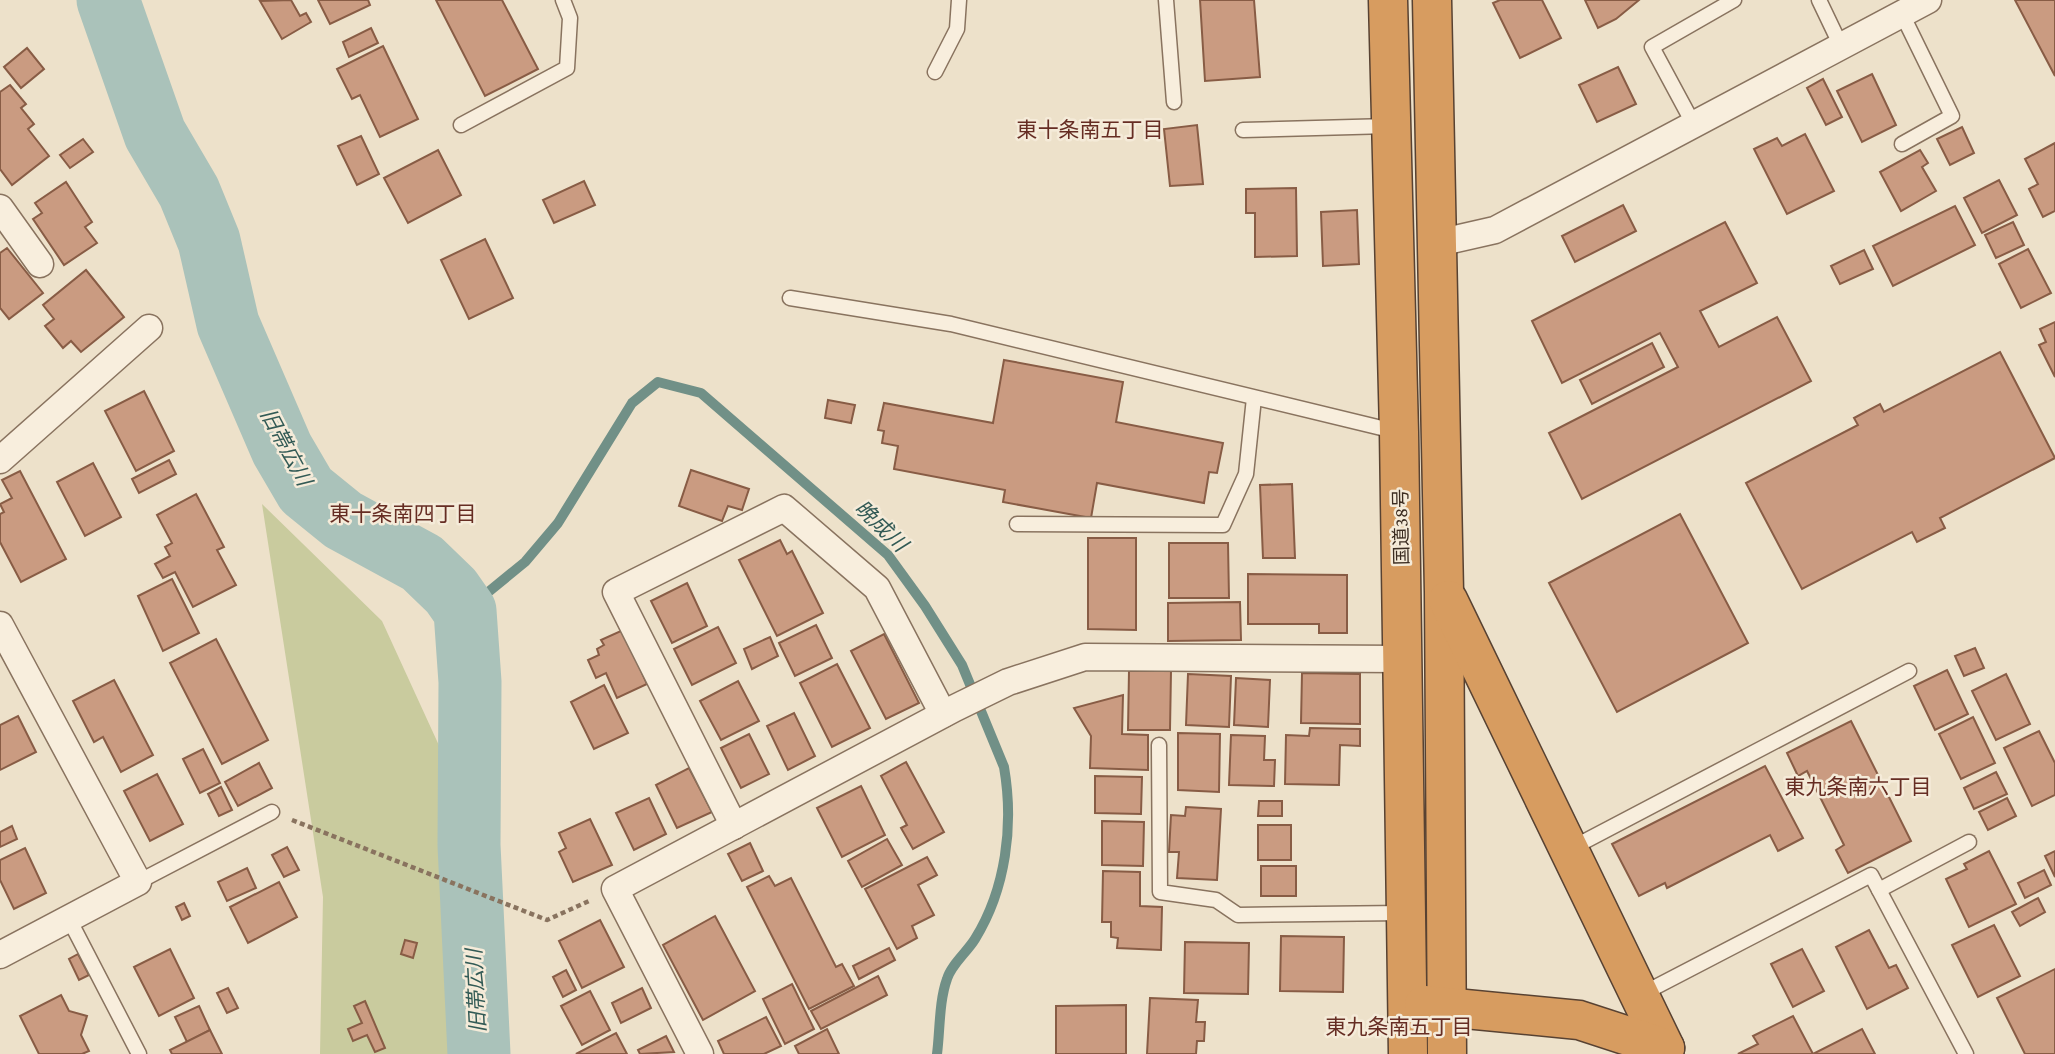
<svg xmlns="http://www.w3.org/2000/svg" width="2055" height="1054" font-family="'Crimson Pro','Noto Sans JP',serif">
<style>
.green{fill:#c9cb9e}
.lines{fill:none;stroke-linecap:round;stroke-linejoin:round}
.stream{stroke:#719087;stroke-width:10}
.river{stroke:#aac2ba;stroke-width:63}
.building{fill:#ca9b81;stroke:#885c45;stroke-width:2}
.lane-casing{stroke:#89735f;stroke-width:17}
.street-casing{stroke:#89735f;stroke-width:29}
.highway-casing{stroke:#584232;stroke-width:41}
.path{stroke:#89735f;stroke-width:4.5;stroke-dasharray:5 3.5;stroke-linecap:butt}
.lane{stroke:#f8eedd;stroke-width:14}
.street{stroke:#f8eedd;stroke-width:26}
.highway{stroke:#d79c60;stroke-width:38}
.labels{text-anchor:middle;dominant-baseline:central;stroke-width:5;stroke-linejoin:round;paint-order:stroke}
.street-label{font-size:19px;fill:#3b2c21;stroke:#f5ebd9}
.neighbourhood-label{font-size:21px;fill:#662d23;stroke:#f5ebd9}
.water-label{font-size:21px;font-style:italic;fill:#325a55;stroke:#f5ebd9}
</style>
<rect width="100%" height="100%" fill="#ede1ca"/>
<path class="green" d="M262,504L382,621L442,752L449,1054H320L323,897Z"/>
<g class="lines">
<path class="stream" d="M465,611L525,562L558,523L632,403L658,382L701,393L888,555L925,606L962,665L1004,767C1014,825 1006,889 975,939C967,952 951,965 947,979C939,1001 940,1031 937,1054"/>
<path class="river" d="M108,0L155,134L189,192L209,241L228,324L282,449L306,490L343,520L422,563L451,591L465,611L470,682L469,845L479,1054"/>
</g>
<g class="building">
<path d="M291,0L300,16L306,13L311,22L282,39L260,1Z"/>
<path d="M318,0H368L370,5L330,24Z"/>
<path d="M436,0H502L538,69L485,96Z"/>
<path d="M1200,0H1254L1260,77L1205,81Z"/>
<path d="M1500,0H1542L1561,38L1520,58L1493,3Z"/>
<path d="M1585,0H1639L1616,19L1598,28Z"/>
<path d="M2015,0H2055V76Z"/>
<path d="M371,28L378,43L349,57L343,42Z"/>
<path d="M383,46L418,119L380,137L360,95L352,99L337,69Z"/>
<path d="M27,48L44,69L21,88L4,67Z"/>
<path d="M1618,67L1636,104L1597,122L1579,85Z"/>
<path d="M1872,74L1896,125L1862,142L1837,91Z"/>
<path d="M1823,79L1842,117L1826,125L1807,88Z"/>
<path d="M10,85L26,104L21,108L34,124L28,129L49,156L12,185L0,169V92Z"/>
<path d="M1197,125L1203,184L1170,186L1164,129Z"/>
<path d="M1962,127L1974,153L1950,165L1937,139Z"/>
<path d="M1805,134L1834,191L1787,214L1754,149L1777,138L1782,146Z"/>
<path d="M361,136L379,174L357,185L338,146Z"/>
<path d="M83,139L93,152L70,168L60,155Z"/>
<path d="M2055,143V211L2043,217L2029,189L2038,184L2025,159Z"/>
<path d="M438,150L461,195L408,223L384,178Z"/>
<path d="M1920,150L1928,163L1922,167L1936,191L1901,211L1880,172Z"/>
<path d="M1999,180L2017,215L1982,233L1964,198Z"/>
<path d="M584,181L595,205L554,223L543,200Z"/>
<path d="M66,182L92,222L85,227L97,243L64,265L33,219L42,213L35,203Z"/>
<path d="M1296,188L1297,256L1255,257V213H1246V189Z"/>
<path d="M1623,205L1636,231L1575,262L1562,236Z"/>
<path d="M1955,206L1975,245L1893,286L1873,246Z"/>
<path d="M1357,210L1359,264L1323,266L1321,212Z"/>
<path d="M1725,222L1757,283L1700,311L1719,347L1777,317L1811,381L1582,499L1549,433L1678,367L1660,333L1562,383L1532,321Z"/>
<path d="M2013,222L2024,245L1996,258L1985,235Z"/>
<path d="M485,239L513,298L469,319L441,260Z"/>
<path d="M7,248L43,293L9,319L0,308V253Z"/>
<path d="M2028,249L2051,293L2021,308L1999,264Z"/>
<path d="M1864,250L1873,269L1840,284L1831,266Z"/>
<path d="M86,270L124,317L81,352L71,341L63,348L45,326L54,319L43,305Z"/>
<path d="M2055,322V377L2039,345L2046,342L2040,329Z"/>
<path d="M1652,343L1664,367L1592,404L1580,380Z"/>
<path d="M2000,352L2055,458L1940,518L1945,528L1917,542L1912,532L1802,589L1746,483L1858,425L1854,418L1880,404L1884,412Z"/>
<path d="M1004,360L1123,382L1116,422L1223,443L1217,473L1209,472L1204,503L1097,483L1091,518L1003,502L1005,490L894,469L898,446L882,443L884,431L878,430L884,403L993,423Z"/>
<path d="M144,391L174,451L136,471L105,411Z"/>
<path d="M828,400L855,405L851,423L825,418Z"/>
<path d="M169,460L176,474L139,493L132,479Z"/>
<path d="M93,463L121,517L85,536L57,482Z"/>
<path d="M691,470L749,489L742,510L728,506L722,521L679,506Z"/>
<path d="M20,471L66,559L21,582L0,542V514L4,512L0,504L12,498L2,480Z"/>
<path d="M1292,484L1295,558H1263L1260,485Z"/>
<path d="M196,494L224,547L217,550L236,585L193,607L175,572L163,578L155,564L170,556L165,547L172,543L157,515Z"/>
<path d="M1680,514L1748,643L1617,712L1549,583Z"/>
<path d="M1088,538H1136V630L1088,629Z"/>
<path d="M780,540L787,554L792,551L823,613L777,636L739,560Z"/>
<path d="M1169,543H1228L1229,598H1169Z"/>
<path d="M1248,574L1347,575V633H1319V624H1248Z"/>
<path d="M172,579L199,633L163,651L138,596Z"/>
<path d="M687,583L707,626L672,643L651,601Z"/>
<path d="M1240,602L1241,640L1168,641V603Z"/>
<path d="M816,625L832,658L795,676L779,643Z"/>
<path d="M718,627L736,663L692,685L674,649Z"/>
<path d="M623,630L647,684L617,698L606,673L596,678L588,660L599,655L597,649L604,645L601,640Z"/>
<path d="M884,634L919,703L886,719L851,651Z"/>
<path d="M770,637L778,656L752,669L744,649Z"/>
<path d="M216,639L268,740L222,764L170,663Z"/>
<path d="M1975,648L1984,668L1964,676L1955,656Z"/>
<path d="M837,664L870,728L832,747L800,683Z"/>
<path d="M1947,670L1968,714L1935,730L1914,686Z"/>
<path d="M1129,671H1171L1170,730H1128Z"/>
<path d="M1302,673L1360,674V724L1301,723Z"/>
<path d="M1188,674L1231,676L1229,727L1186,725Z"/>
<path d="M2006,674L2030,724L1996,740L1972,691Z"/>
<path d="M1236,678L1270,680L1268,727L1234,725Z"/>
<path d="M114,680L153,755L121,772L103,737L94,742L73,701Z"/>
<path d="M738,681L759,721L721,740L700,701Z"/>
<path d="M604,685L628,733L594,749L571,702Z"/>
<path d="M1123,695L1122,734L1148,735V770L1090,768L1091,736L1074,708Z"/>
<path d="M794,713L815,756L788,770L767,726Z"/>
<path d="M18,716L36,752L0,770V725Z"/>
<path d="M1973,717L1995,763L1961,779L1939,734Z"/>
<path d="M1851,721L1911,841L1848,873L1836,850L1844,845L1807,771L1798,776L1787,753Z"/>
<path d="M1310,728L1360,729V746L1340,745L1339,785L1285,784L1286,735L1309,736Z"/>
<path d="M2039,731L2055,763V795L2032,806L2004,748Z"/>
<path d="M1178,733L1220,734L1219,792L1178,790Z"/>
<path d="M749,734L769,774L741,788L721,748Z"/>
<path d="M1231,735L1265,736L1264,760H1275L1274,786L1229,785Z"/>
<path d="M203,749L220,783L200,793L183,759Z"/>
<path d="M906,762L944,832L913,849L901,828L907,825L881,776Z"/>
<path d="M259,763L272,788L238,806L225,782Z"/>
<path d="M1765,766L1803,838L1778,851L1770,835L1667,888L1665,883L1639,896L1612,844Z"/>
<path d="M689,768L712,812L677,828L656,785Z"/>
<path d="M1996,772L2007,794L1974,809L1964,788Z"/>
<path d="M157,774L183,824L150,841L124,791Z"/>
<path d="M1095,776L1142,777L1141,814L1095,813Z"/>
<path d="M861,786L885,835L842,857L817,808Z"/>
<path d="M221,787L232,810L219,816L208,794Z"/>
<path d="M649,798L666,834L634,850L616,813Z"/>
<path d="M2007,798L2016,816L1988,830L1979,812Z"/>
<path d="M1259,801H1282V816H1258Z"/>
<path d="M1186,807L1221,809L1217,880L1177,878L1179,852H1169L1171,815L1185,816Z"/>
<path d="M590,819L612,865L573,882L559,852L566,848L559,833Z"/>
<path d="M1102,821L1144,822L1143,866L1102,865Z"/>
<rect x="1258" y="825" width="33" height="35"/>
<path d="M12,826L17,839L0,847V832Z"/>
<path d="M887,839L902,865L862,887L848,861Z"/>
<path d="M750,843L763,871L742,881L728,854Z"/>
<path d="M287,847L299,870L284,877L272,855Z"/>
<path d="M25,848L46,893L14,909L0,880V860Z"/>
<path d="M1989,851L2016,904L1969,927L1946,879L1967,869L1964,864Z"/>
<path d="M2055,851V877L2045,856Z"/>
<path d="M927,857L937,875L918,885L934,915L912,926L917,938L897,949L865,889Z"/>
<rect x="1261" y="866" width="35" height="30"/>
<path d="M247,868L256,888L227,901L218,882Z"/>
<path d="M2044,870L2051,885L2025,898L2018,883Z"/>
<path d="M1103,871L1140,872V906L1162,907L1161,950L1117,948L1118,938L1111,937V922H1102Z"/>
<path d="M769,876L775,886L791,878L836,967L842,964L854,986L809,1009L747,887Z"/>
<path d="M279,882L297,917L248,943L230,907Z"/>
<path d="M2038,898L2045,912L2020,926L2012,912Z"/>
<path d="M184,903L190,916L182,920L176,907Z"/>
<path d="M715,916L755,991L703,1020L663,945Z"/>
<path d="M600,920L624,967L582,988L559,941Z"/>
<path d="M1994,925L2020,976L1978,997L1952,945Z"/>
<path d="M1869,930L1889,968L1896,965L1908,988L1867,1009L1836,947Z"/>
<path d="M1281,936L1344,937L1343,992L1280,991Z"/>
<path d="M405,940L417,943L413,958L401,954Z"/>
<path d="M1185,942L1249,943L1248,994L1184,993Z"/>
<path d="M889,948L895,960L859,979L853,966Z"/>
<path d="M170,949L194,998L159,1016L134,967Z"/>
<path d="M1802,949L1824,991L1793,1007L1771,964Z"/>
<path d="M78,954L89,975L79,980L69,959Z"/>
<path d="M2055,969V1054H2025L1997,998Z"/>
<path d="M566,970L576,990L563,997L553,977Z"/>
<path d="M878,976L887,995L821,1029L811,1011Z"/>
<path d="M792,984L814,1029L785,1044L763,999Z"/>
<path d="M228,988L238,1008L227,1013L217,993Z"/>
<path d="M642,988L651,1008L621,1023L612,1003Z"/>
<path d="M590,991L610,1030L582,1045L561,1006Z"/>
<path d="M61,995L69,1011L87,1016L81,1035L89,1051L82,1054H39L20,1016Z"/>
<path d="M1150,998L1198,1000L1196,1022H1205L1204,1041H1197L1196,1054H1147Z"/>
<path d="M365,1001L385,1048L375,1052L367,1035L353,1041L348,1029L362,1023L354,1006Z"/>
<path d="M1126,1005V1054H1056V1006Z"/>
<path d="M199,1006L210,1030L187,1042L175,1017Z"/>
<path d="M1793,1016L1813,1054H1738L1758,1044L1753,1036Z"/>
<path d="M766,1017L781,1046L764,1054H724L718,1041Z"/>
<path d="M827,1029L839,1054H799L795,1046Z"/>
<path d="M1862,1029L1875,1054H1813Z"/>
<path d="M210,1030L222,1054H172L170,1050Z"/>
<path d="M616,1033L627,1054H576Z"/>
<path d="M666,1036L674,1052L640,1054L638,1050Z"/>
</g>
<g class="lines">
<g class="lane-casing">
<g id="lane">
<path d="M1166,0L1174,102"/>
<path d="M1819,0L1841,46"/>
<path d="M1902,14L1952,116L1902,144"/>
<path d="M935,72L957,29L959,0"/>
<path d="M461,125L567,68L570,18L563,0"/>
<path d="M1694,125L1652,47L1734,0"/>
<path d="M1243,130L1389,126"/>
<path d="M790,298L951,324L1398,432"/>
<path d="M1017,524L1223,525L1246,474L1254,398"/>
<path d="M1159,745L1160,892L1216,900L1238,915L1403,913"/>
<path d="M1570,849L1909,671"/>
<path d="M138,882L272,812"/>
<path d="M1879,890L1969,842"/>
<path d="M69,919L139,1054"/>
<path d="M1642,994L1871,875L1966,1054"/>
</g>
</g>
<g class="street-casing">
<g id="street">
<path d="M0,208L40,264"/>
<path d="M1438,243L1495,230L1928,0"/>
<path d="M0,460L149,328"/>
<path d="M0,625L138,882L0,955"/>
<path d="M734,826L616,592L784,508L877,588L943,714"/>
<path d="M700,1054L615,889L955,708L1008,682L1085,657L1402,659"/>
</g>
</g>
<g class="highway-casing">
<g id="highway">
<path d="M1388,0L1399,432L1408,1054"/>
<path d="M1432,0L1444,592L1447,1054"/>
<path d="M1448,600L1665,1048"/>
<path d="M1424,1005L1579,1020L1665,1048"/>
</g>
</g>
<path class="path" d="M292,820L547,920L589,901"/>
<use href="#lane" class="lane"/>
<use href="#street" class="street"/>
<use href="#highway" class="highway"/>
</g>
<g class="labels">
<g class="street-label">
<text transform="translate(1401 527) rotate(-91)">国道38号</text>
</g>
<g class="neighbourhood-label">
<text x="1090" y="130">東十条南五丁目</text>
<text x="403" y="514">東十条南四丁目</text>
<text x="1858" y="787">東九条南六丁目</text>
<text x="1399" y="1027">東九条南五丁目</text>
</g>
<g class="water-label">
<text transform="translate(286 447) rotate(62)">旧帯広川</text>
<text transform="translate(881 526) rotate(44)">晩成川</text>
<text transform="translate(476 991) rotate(-93)">旧帯広川</text>
</g>
</g>
</svg>
